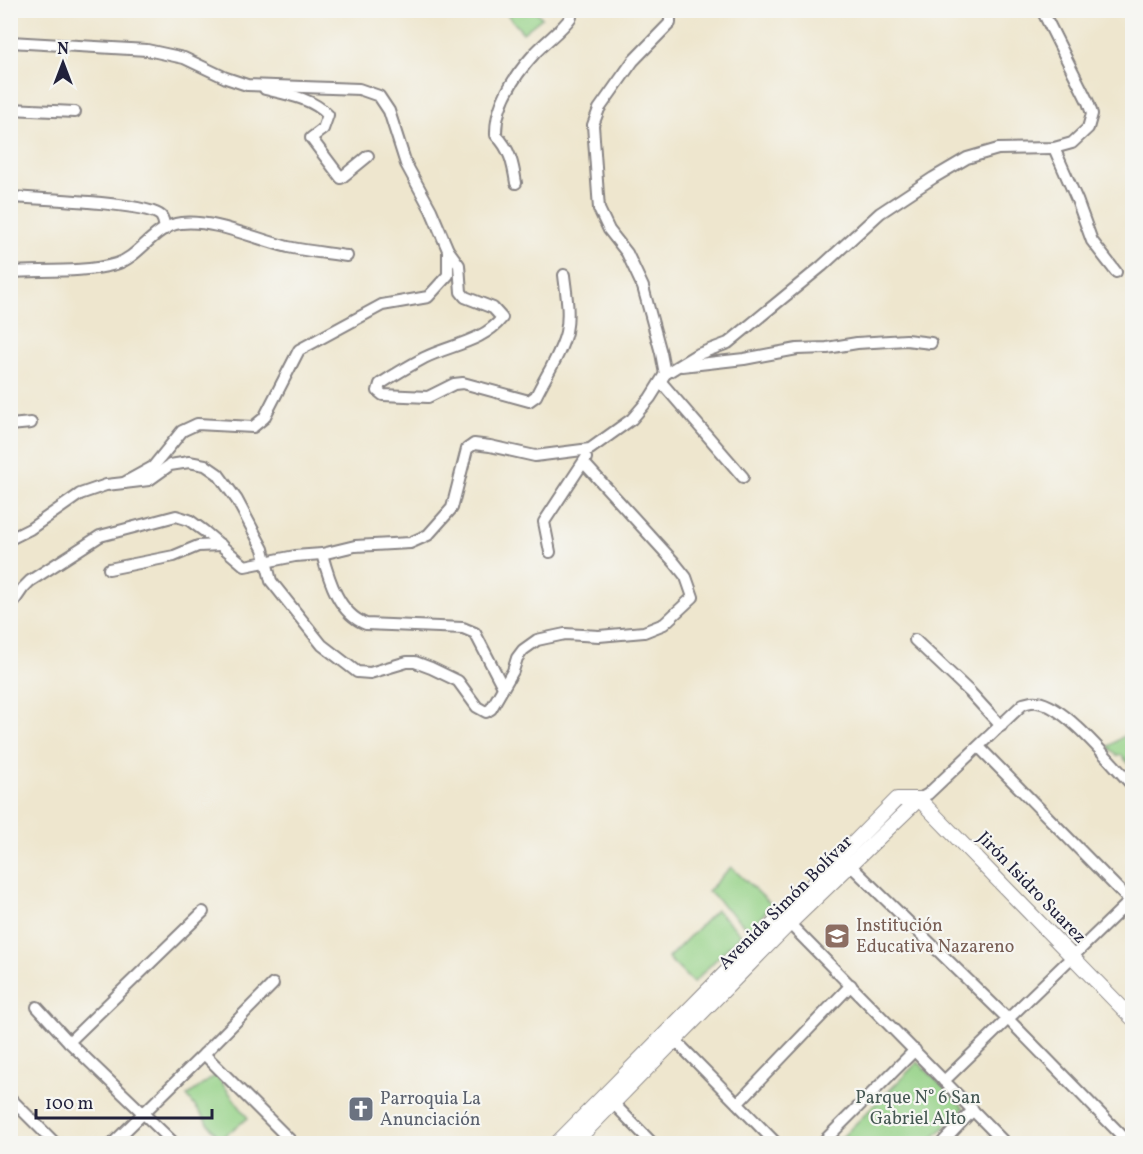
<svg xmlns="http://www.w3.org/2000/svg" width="1143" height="1154" font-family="Vollkorn,serif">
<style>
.green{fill:#95d287;stroke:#5c7a61;stroke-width:1.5}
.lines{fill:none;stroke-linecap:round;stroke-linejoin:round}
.minor-casing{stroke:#888484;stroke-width:14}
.tertiary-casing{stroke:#888484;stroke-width:16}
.minor{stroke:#fff;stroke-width:10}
.tertiary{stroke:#fff;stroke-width:14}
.labels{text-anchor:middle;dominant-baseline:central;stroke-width:4.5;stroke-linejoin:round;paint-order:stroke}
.street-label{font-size:18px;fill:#22223b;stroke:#f6f6f2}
.education-label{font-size:18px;fill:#785e54;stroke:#f6f6f2;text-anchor:start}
.park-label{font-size:18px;fill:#445752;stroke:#f6f6f2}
.worship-label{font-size:18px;fill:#5b616d;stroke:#f6f6f2;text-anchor:start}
</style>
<rect width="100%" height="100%" fill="#f6f6f2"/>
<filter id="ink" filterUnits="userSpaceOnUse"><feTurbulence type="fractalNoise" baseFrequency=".0167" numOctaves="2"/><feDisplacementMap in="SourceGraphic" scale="12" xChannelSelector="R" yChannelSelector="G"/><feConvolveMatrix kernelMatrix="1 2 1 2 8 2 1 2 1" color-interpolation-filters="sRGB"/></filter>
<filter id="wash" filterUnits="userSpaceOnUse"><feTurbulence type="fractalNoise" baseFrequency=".008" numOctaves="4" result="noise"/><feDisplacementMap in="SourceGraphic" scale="24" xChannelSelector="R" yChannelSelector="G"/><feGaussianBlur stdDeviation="1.35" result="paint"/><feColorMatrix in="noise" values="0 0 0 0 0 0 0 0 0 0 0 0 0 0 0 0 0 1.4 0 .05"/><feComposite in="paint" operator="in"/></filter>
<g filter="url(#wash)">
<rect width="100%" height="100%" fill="#eee6ce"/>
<g class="green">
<path d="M504,11H536L542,18L523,33Z"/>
<path d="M1132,730V767L1121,755L1118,756L1108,747Z"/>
<path d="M731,867L772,905L749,930L708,891Z"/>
<path d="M716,910L741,934L693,983L668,958Z"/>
<path d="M918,1062L964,1108L928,1143L835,1144Z"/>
<path d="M216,1075L248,1118L220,1139L187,1096Z"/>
</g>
</g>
<g filter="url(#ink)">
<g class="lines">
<g class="minor-casing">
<g id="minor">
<path d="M10,42L147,50L184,58L226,78L247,85L359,89L379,96L389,111L406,164L431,210L448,250L459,265L461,292L465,297L493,308L502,318C483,342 450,345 424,358C409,366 394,375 380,384L378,391L383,395L428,397L454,384L463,383L529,401L536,396C546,375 561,354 566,332C570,313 566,293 564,275"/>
<path d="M265,89C286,94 312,98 328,115L323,129L311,138L341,178L368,156"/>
<path d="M10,109L75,112"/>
<path d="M1054,148L1077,200L1092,241L1116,272"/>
<path d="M516,183C513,164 510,149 496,135C495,104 515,75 535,53C547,40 561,31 571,17L570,10"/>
<path d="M11,197C36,199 147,202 161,216C164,220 164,224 165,229"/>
<path d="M10,272C44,270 83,273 116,264C140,257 154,226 181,223C214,219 255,239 288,247C307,251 327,253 347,256"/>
<path d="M682,366L744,359L797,349L827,348L857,343L906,340L931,343"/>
<path d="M665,374L661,353L643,287L627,253L609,230L599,209L593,125L599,109L633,61L670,23V10"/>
<path d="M661,382L743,477"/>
<path d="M10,425L31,423"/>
<path d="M124,483L149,480L170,465L189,462L205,465L218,474L237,500L263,549L271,581L322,645L357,672L370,673L407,662H415L431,668L458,681L477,707L486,712L491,709L513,671L517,658L523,650L537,640L565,634L599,636L644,632L664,624L693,597L686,577L674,562L584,463"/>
<path d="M10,539L30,529L80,494L106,485L124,483L153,467L182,431L197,424L253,427L264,418L299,350L382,305L428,297L448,275V250"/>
<path d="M550,552L544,522L586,458"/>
<path d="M322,554C329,580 339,614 366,624L463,628L475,633L503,687"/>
<path d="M109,569L174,556L198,546L221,545"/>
<path d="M10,607L23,588L30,581L100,536L176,516L189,520L204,531L245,566L295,556L322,554L355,546L410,543L428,535L452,508L467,449L474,444L490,446L535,456L590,449L632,419L650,398L665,374L696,355L728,343L822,266L880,213L933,178L967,158L998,149L1054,148L1072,143L1088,128L1092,114L1088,102L1042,10"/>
<path d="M915,640L970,692L1001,726"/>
<path d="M979,747L1132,903"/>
<path d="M919,799L928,794L1023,704C1028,703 1032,701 1037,702C1065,705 1112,764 1132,785"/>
<path d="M846,861L1008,1019L1130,1144"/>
<path d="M785,919L1006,1144"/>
<path d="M37,1007L69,1042L175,1144"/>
<path d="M670,1035L777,1144"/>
<path d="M69,1042L203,912"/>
<path d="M204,1054L294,1144"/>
<path d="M944,1081L1132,899"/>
<path d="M10,1098L56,1144"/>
<path d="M613,1103L653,1144"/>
<path d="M738,1103L851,985"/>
<path d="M112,1144L204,1054L273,984"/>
<path d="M821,1144L915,1050"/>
<path d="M941,1144L973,1110"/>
</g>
</g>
<g class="tertiary-casing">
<g id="tertiary">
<path d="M556,1144L897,799H919L1132,1018"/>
<path d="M573,1144L789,924L919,799"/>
</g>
</g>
<use href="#minor" class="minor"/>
<use href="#tertiary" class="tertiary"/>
</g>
</g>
<defs>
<g id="school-square" transform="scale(1.35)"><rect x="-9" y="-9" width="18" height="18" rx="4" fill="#8d6e63" stroke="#f6f6f2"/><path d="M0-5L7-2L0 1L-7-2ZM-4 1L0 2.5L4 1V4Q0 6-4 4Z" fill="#fff"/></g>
<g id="church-square" transform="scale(1.35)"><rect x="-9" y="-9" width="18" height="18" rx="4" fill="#6b7280" stroke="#f6f6f2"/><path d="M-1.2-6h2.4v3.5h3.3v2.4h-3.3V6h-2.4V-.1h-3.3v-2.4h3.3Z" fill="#fff"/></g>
</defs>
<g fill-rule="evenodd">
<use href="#school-square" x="837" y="936"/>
<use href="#church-square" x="361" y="1109"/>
</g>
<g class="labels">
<g class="street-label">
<text transform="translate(1031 888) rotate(46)">Jirón Isidro Suarez</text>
<text transform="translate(786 903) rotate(-45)">Avenida Simón Bolívar</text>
</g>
<g class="education-label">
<text x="856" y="926">Institución<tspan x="856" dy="21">Educativa Nazareno</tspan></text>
</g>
<g class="park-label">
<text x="918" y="1098">Parque N° 6 San<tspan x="918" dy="21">Gabriel Alto</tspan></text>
</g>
<g class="worship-label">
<text x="380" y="1099">Parroquia La<tspan x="380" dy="21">Anunciación</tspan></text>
</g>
</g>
<rect width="1143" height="1154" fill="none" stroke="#f6f6f2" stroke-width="36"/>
<g transform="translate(63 63)" stroke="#f6f6f2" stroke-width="4.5" paint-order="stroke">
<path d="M0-4.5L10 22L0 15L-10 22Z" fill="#22223b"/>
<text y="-9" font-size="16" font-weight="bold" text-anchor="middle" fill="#22223b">N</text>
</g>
<path d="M36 1109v9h176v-9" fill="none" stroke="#22223b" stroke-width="3"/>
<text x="45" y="1109" font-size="18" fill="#22223b" stroke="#f6f6f2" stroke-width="4.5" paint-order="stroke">100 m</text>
</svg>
